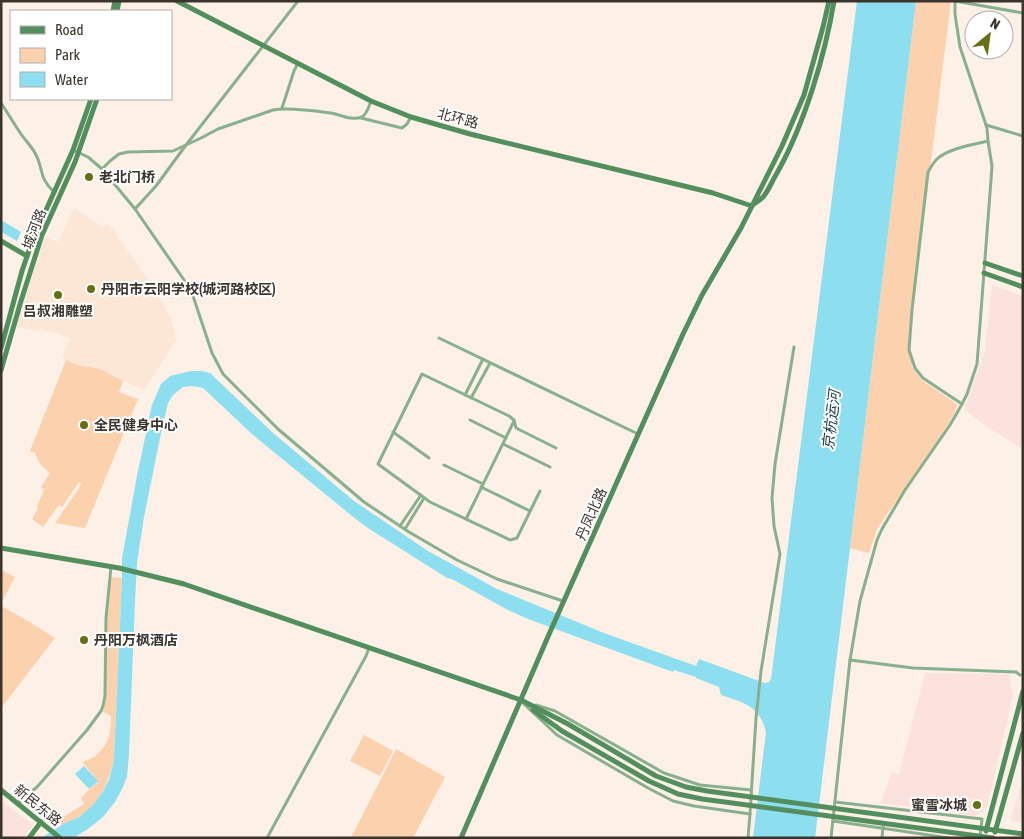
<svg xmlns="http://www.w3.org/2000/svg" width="1024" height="839" font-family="'Asap Condensed','Noto Sans SC',sans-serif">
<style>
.commercial{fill:#fce2dd}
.built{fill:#fce7d6}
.green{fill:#fcd1ae}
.water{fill:#8ddff0}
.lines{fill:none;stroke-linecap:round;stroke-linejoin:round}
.street{stroke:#89b08e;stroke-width:3}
.secondary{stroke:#538f5e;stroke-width:5}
.poi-dot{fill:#676e14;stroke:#fff;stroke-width:2}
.labels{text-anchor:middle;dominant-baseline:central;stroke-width:4;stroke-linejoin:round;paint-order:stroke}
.street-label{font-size:14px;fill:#3b342d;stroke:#fff}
.poi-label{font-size:14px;font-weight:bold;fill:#3b342d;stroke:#fff;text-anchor:start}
.water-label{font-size:15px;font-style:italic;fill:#1a4048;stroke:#fff}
</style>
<rect width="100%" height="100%" fill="#fcf0e7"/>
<g class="commercial">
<path d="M992,285L1023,296V449L987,427L964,409L985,351Z"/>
<path d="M925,673L1009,674L1013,696L987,807L981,813L974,816L881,803L891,773L899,774Z"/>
<path d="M1023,780V823L1010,821Z"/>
<path d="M1,801L33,825L24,838H1Z"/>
</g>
<path class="built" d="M74,208L103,227L108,223L145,275L171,318L176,340L148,384L144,389L115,378L100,369L77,365L62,358L70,339L69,337L40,329L39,331L16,327L45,237L58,242Z"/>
<g class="green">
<path d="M916,1H951L908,346L912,362V367L922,380L958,405L948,425L877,529L869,553L850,548Z"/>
<path d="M66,360L77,365L100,369L123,381L119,392L138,399L85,528L55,523L79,488L81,483L79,482L62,507L59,505L43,527L32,519L38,508L37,507L44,489L41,487L50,473C42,467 38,462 35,453L30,451Z"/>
<path d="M1,570L15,577L3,600L1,599Z"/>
<path d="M111,577L122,578L114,760C108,783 101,802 80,816C74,820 67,822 62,825L55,820L59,817H63L84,804L81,798L98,781L83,763C86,760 90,759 94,757C109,745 111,733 111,716L103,712L106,696L107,618Z"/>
<path d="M1,606L23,618L55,638L1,708Z"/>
<path d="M364,735L393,751L380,776L350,761Z"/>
<path d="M396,749L445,777L413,838H351Z"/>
</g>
<g class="water">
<path d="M857,1H916L815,838H753L766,732C759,705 744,703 721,695L719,687L696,678V677L674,670L673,672L528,619L506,609L452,579L447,578L368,528L352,516L252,434L203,388L192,386L183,387L173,395L168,403L161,433L144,517L137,563L135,601L129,754L127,777L123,787L115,802L103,817L88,829L73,838H41L65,823L79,817L93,805L102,793L109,780L114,760L122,579V558L137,476L152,405L161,384L170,376L191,371H202L210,373L272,432L354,501L428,551L497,589L604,633L696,666L699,659L765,683L769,682L771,679Z"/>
<path d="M1,220L21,232L17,241L1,232Z"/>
<path d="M84,766L98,781L89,789L75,774Z"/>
</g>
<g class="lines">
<g class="street">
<path d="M1,103C8,113 14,124 21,134C25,140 31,146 35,153C44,169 38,177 54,192"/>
<path d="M282,108L294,71L298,63"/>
<path d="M361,118L402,128L407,124L411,117"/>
<path d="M986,125L1023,136"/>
<path d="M73,150L88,157L102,169L135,209L191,290L212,353L223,374L278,429L364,502L409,532L457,560L497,579L563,601"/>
<path d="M102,169L110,161L119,154L128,152L173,151L201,138L218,129L273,110C288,107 316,111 331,113C341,115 352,121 362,117C367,114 369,106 371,101"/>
<path d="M135,209L156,186L186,145L298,1"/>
<path d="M439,338L638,434"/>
<path d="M465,395L483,359"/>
<path d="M471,398L490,363"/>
<path d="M962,404L967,394L977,364L991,180L992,166L988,141"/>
<path d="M470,420L506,438"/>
<path d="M393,432L429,458"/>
<path d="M503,444L550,467"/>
<path d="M444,465L483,484"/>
<path d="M481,487L530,511"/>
<path d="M540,491L517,538L510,540L430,502L378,464L422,374L509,416L514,420L516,428L556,448"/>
<path d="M466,519L514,421"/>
<path d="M400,526L421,495"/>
<path d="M405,529L424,498"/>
<path d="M850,660L913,668L1016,672L1020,675"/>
<path d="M523,703L557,735L648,788L673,801L694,806L750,814"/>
<path d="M536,705L555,711L664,773L700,785L751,790"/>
<path d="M835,802L982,819L980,837"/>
<path d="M18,803L37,787L87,730L101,711L103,706L105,696L106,618L111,567"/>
<path d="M833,821L949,838"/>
<path d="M267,838L366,656L369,648"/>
<path d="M748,838L750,814L756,718L761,671L780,554L774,526L772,498L775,464L794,347"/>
<path d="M831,838L850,660L860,601L877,540L882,529L905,490L950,425L962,404L923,378L915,368L909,350L912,310L928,172C931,167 933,163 937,159C949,148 973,145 988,141L987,128L960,47L955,14V1L1023,13"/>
<path d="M882,838L883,827"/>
</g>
<g class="secondary">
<path d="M177,1L371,101L411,117L470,134L713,193L752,206"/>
<path d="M113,11L115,1"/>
<path d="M117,11L119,1"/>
<path d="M754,204C757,202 761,199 763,197C769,190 772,181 777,173C804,125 825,56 834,1"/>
<path d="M1,241L27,256"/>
<path d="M985,263L1023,276"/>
<path d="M984,273L1023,287"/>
<path d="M1,348L22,271L33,239L73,150L91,99"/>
<path d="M1,370L21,301L42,235L75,162L97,99"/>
<path d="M1,548L119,568L184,584L521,700L568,724L656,776L686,787L707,791L1023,834"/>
<path d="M533,710L562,731L649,781L678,794L702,799L993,838"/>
<path d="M1,790L60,838"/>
<path d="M986,831L1023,691"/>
<path d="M995,832L1023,733"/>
<path d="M29,838L41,822"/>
<path d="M461,838L550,632L683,334L702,295L741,228L782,146L804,95L823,27L829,1"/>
</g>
</g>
<g class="poi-dot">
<circle cx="89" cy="177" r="5"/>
<circle cx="91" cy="289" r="5"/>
<circle cx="58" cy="295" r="5"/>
<circle cx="84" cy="425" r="5"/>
<circle cx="84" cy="640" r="5"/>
<circle cx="977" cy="805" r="5"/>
</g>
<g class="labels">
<g class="street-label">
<text transform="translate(458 118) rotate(15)">北环路</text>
<text transform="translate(34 229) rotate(-69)">城河路</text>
<text transform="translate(591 514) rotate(-66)">丹凤北路</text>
<text transform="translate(38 805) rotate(39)">新民东路</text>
</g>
<g class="poi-label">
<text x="99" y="177">老北门桥</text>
<text x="101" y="289">丹阳市云阳学校(城河路校区)</text>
<text x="58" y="311" text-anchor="middle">吕叔湘雕塑</text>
<text x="94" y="425">全民健身中心</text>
<text x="94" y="640">丹阳万枫酒店</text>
<text x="967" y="805" text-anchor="end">蜜雪冰城</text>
</g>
<g class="water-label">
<text transform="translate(831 420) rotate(-83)">京杭运河</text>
</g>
</g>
<rect width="1024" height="839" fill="none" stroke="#3b342d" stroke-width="5"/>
<rect x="10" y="10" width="162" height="90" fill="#ffffff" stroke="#b1aeab"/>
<rect x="20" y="26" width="25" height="8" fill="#538f5e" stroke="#b1aeab"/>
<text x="55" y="35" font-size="15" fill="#3b342d">Road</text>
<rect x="20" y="48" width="25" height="15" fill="#fcd1ae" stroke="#b1aeab"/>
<text x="55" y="60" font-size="15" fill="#3b342d">Park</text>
<rect x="20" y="72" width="25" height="15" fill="#8ddff0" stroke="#b1aeab"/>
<text x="55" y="85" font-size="15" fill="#3b342d">Water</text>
<g transform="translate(989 35) rotate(29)"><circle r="24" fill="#ffffff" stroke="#b1aeab"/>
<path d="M0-4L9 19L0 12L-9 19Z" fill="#676e14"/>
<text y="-8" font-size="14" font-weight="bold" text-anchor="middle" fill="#3b342d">N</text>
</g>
</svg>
